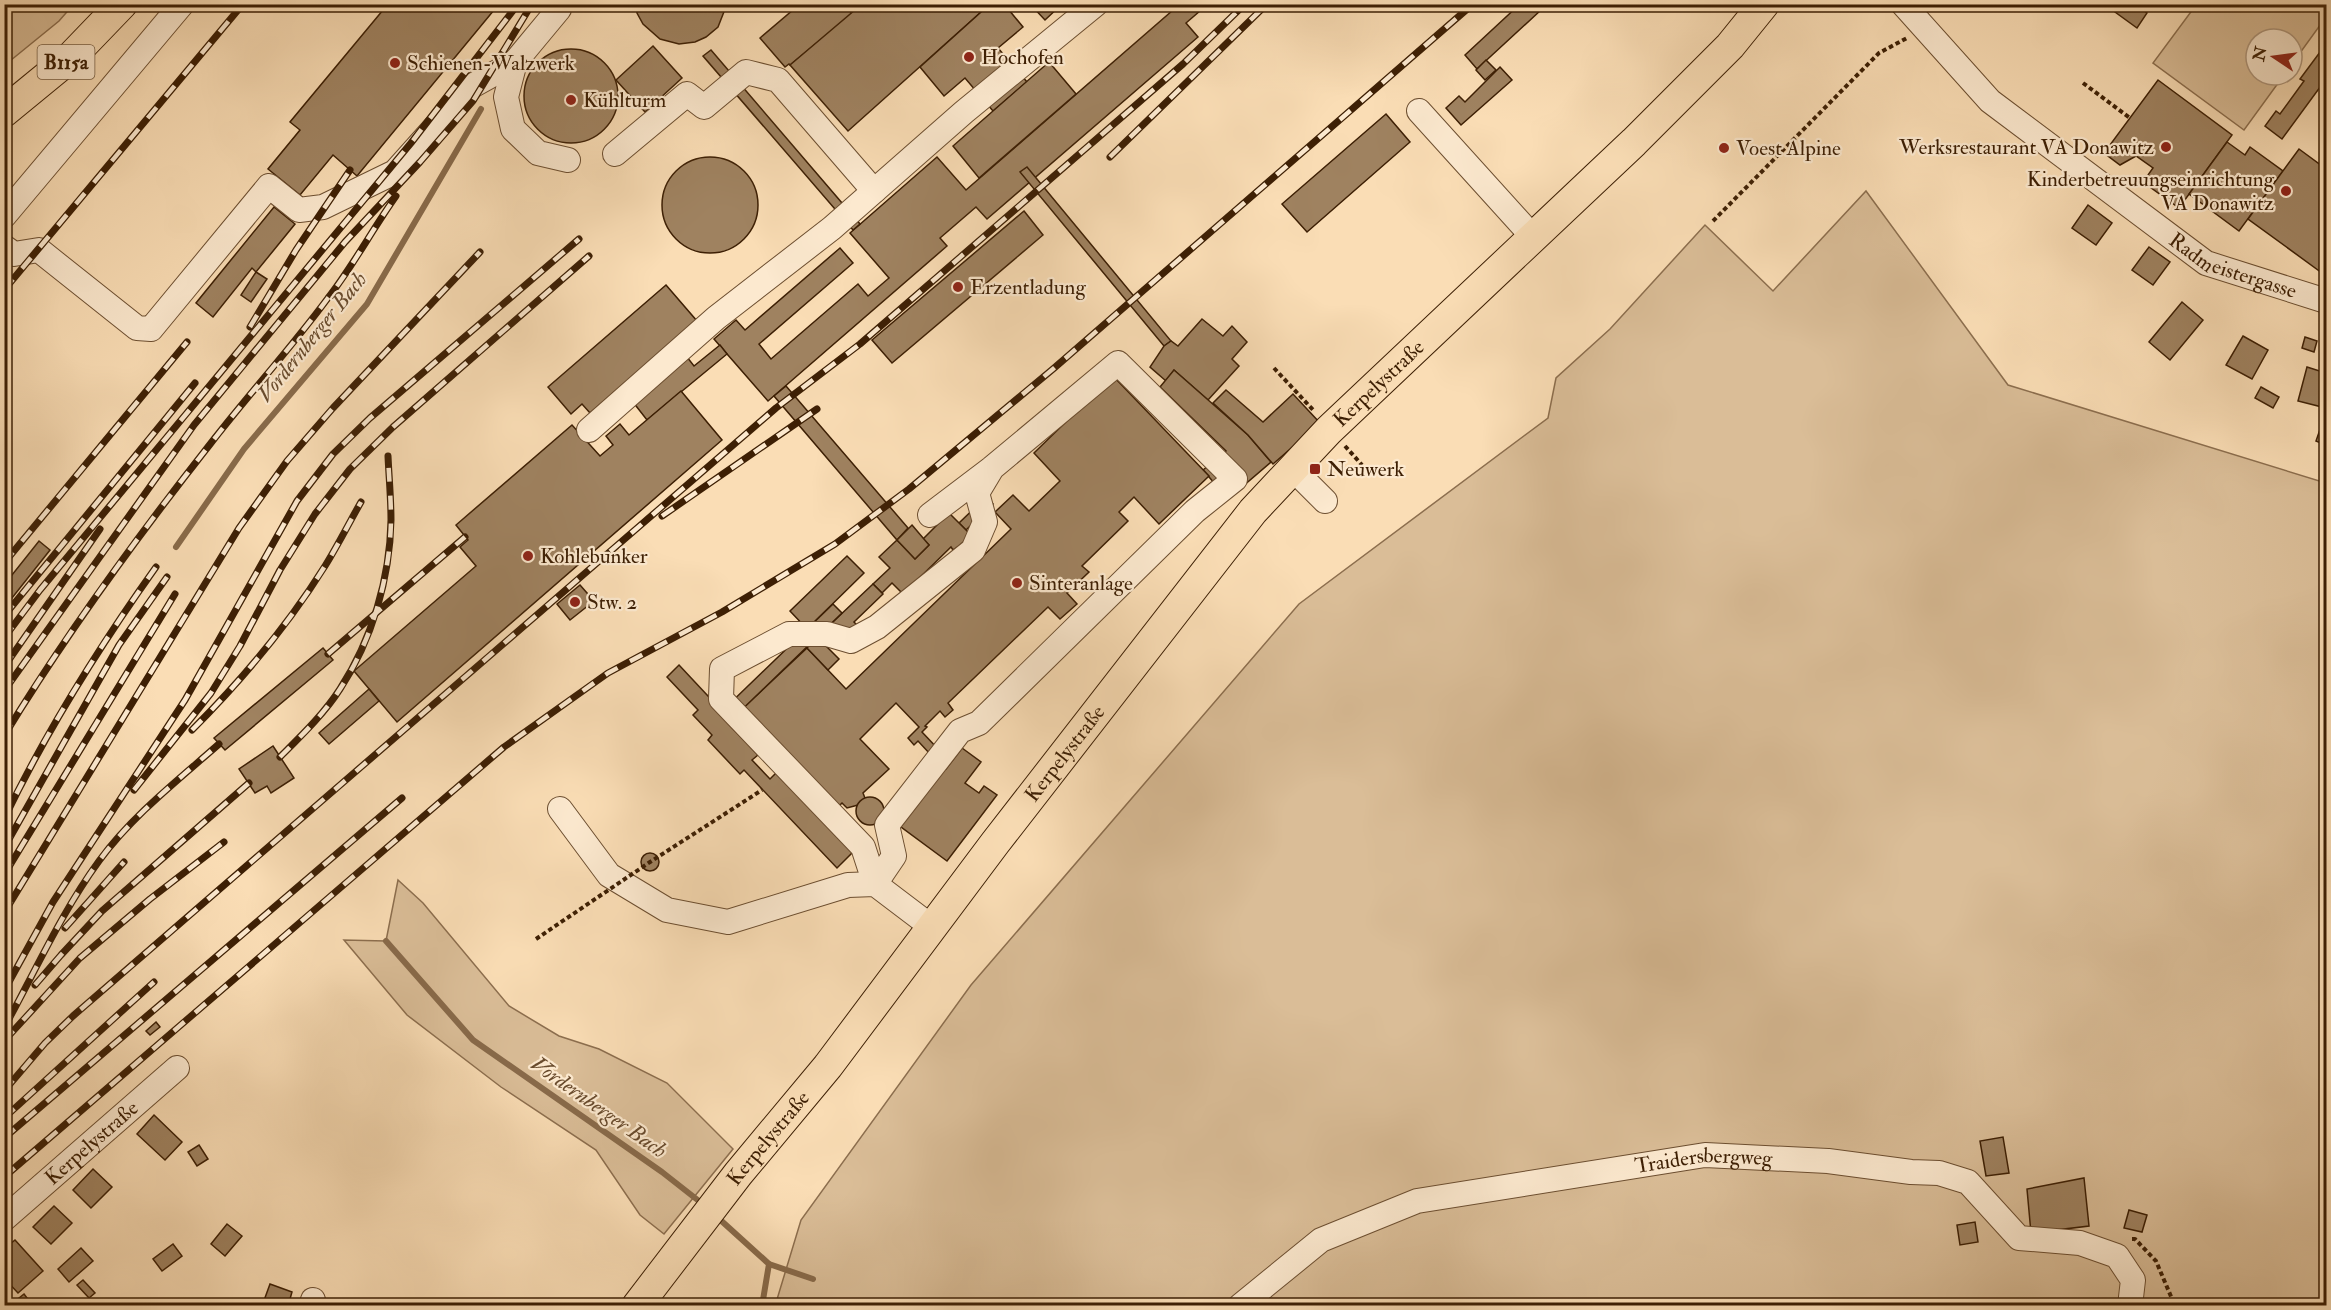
<svg xmlns="http://www.w3.org/2000/svg" width="2331" height="1310" font-family="'IM FELL Double Pica',serif">
<style>
.green{fill:#dabd97;stroke:#8c6e4e;stroke-width:1.5}
.lines{fill:none;stroke-linecap:round;stroke-linejoin:round}
.stream{stroke:#886a4a;stroke-width:6}
.building{fill:#9f8260;stroke:#3d1f04;stroke-width:1.5}
.minor-casing{stroke:#6c4e30;stroke-width:26}
.major-casing{stroke:#3d1f04;stroke-width:32}
.path{stroke:#3d1f04;stroke-width:4;stroke-dasharray:4.5 3;stroke-linecap:butt}
.minor{stroke:#fce9cf;stroke-width:24}
.major{stroke:#faddb5;stroke-width:30}
.rail-casing{stroke:#3d1f04;stroke-width:7}
.rail{stroke:#fce9cf;stroke-width:4.5;stroke-dasharray:14;stroke-linecap:butt}
.path-bridge{stroke:#3d1f04;stroke-width:4;stroke-dasharray:4.5 3;stroke-linecap:butt}
.poi-dot{fill:#8f2418;stroke:#fce9cf;stroke-width:2}
.labels{text-anchor:middle;dominant-baseline:central;stroke-width:4.5;stroke-linejoin:round;paint-order:stroke}
.shield{fill:#fce9cf;stroke:#765c41;stroke-width:1.5}
.shield-label{font-size:20px;font-weight:bold;fill:#3d1f04}
.poi-label{font-size:21px;fill:#3d1f04;stroke:#fce9cf;text-anchor:start}
.street-label{font-size:21px;fill:#3d1f04;stroke:#fce9cf}
.water-label{font-size:22px;font-style:italic;fill:#694b2d;stroke:#fce9cf}
</style>
<rect width="100%" height="100%" fill="#faddb5"/>
<filter id="stains"><feTurbulence type="fractalNoise" baseFrequency=".00333" numOctaves="4"/><feColorMatrix values="0 0 0 0 .2 0 0 0 0 .09 0 0 0 0 .02 0 0 0 .5 -.17"/></filter>
<radialGradient id="worn" r=".72"><stop offset=".6" stop-color="#630" stop-opacity="0"/><stop offset="1" stop-color="#630" stop-opacity=".3"/></radialGradient>
<g class="green">
<path d="M5,4H73V5L59,21L5,65Z"/>
<path d="M2196,5H2326V17L2292,64V39H2256V75H2284L2244,130L2153,63Z"/>
<path d="M1866,191L2008,385L2326,483V1305L775,1306L801,1220L971,985L1299,604L1548,418L1556,378L1610,329L1705,225L1773,291Z"/>
<path d="M398,880L423,903L509,1006L559,1036L599,1049L667,1083L733,1149L664,1234L640,1215L596,1150L501,1087L407,1015L344,940L386,941Z"/>
</g>
<g class="lines">
<g class="stream">
<path d="M176,547L244,449L367,304L481,109"/>
<path d="M386,941L473,1040L662,1172L704,1205"/>
<path d="M716,1216L769,1264L762,1306"/>
<path d="M769,1264L813,1279"/>
</g>
</g>
<g class="building">
<path d="M388,4H499L357,176L333,155L300,195L268,169L300,130L290,122Z"/>
<path d="M636,4H727L718,27L706,37L695,42L679,44L660,39L643,24L637,13Z"/>
<path d="M800,4H845L852,14L790,65L789,64L785,67L760,38Z"/>
<path d="M862,4H990L848,131L790,65Z"/>
<path d="M990,4H1004L1023,27L998,48L1027,82L993,111L965,78L944,96L920,67Z"/>
<path d="M1030,4H1062L1045,20Z"/>
<path d="M1180,4H1208L1186,23L1198,37L987,219L976,207L940,238L947,246L768,401L714,339L736,320L745,330L840,248L853,263L759,344L771,359L858,284L868,296L889,278L850,233L937,157L966,190Z"/>
<path d="M1520,4H1536L1541,10L1477,69L1465,55Z"/>
<path d="M2104,4H2135L2147,13L2137,28Z"/>
<path d="M2326,44V79L2282,139L2265,126L2276,111L2280,114L2304,81L2300,79Z"/>
<path d="M653,46L682,78L645,112L616,80Z"/>
<circle cx="571" cy="96" r="47"/>
<path d="M711,50L860,224L853,230L703,56Z"/>
<path d="M1486,60L1496,70L1485,80L1476,70Z"/>
<path d="M1049,62L1076,94L979,178L953,146Z"/>
<path d="M1500,67L1512,80L1461,125L1446,108L1459,96L1465,102Z"/>
<path d="M2158,80L2232,135L2179,208L2143,182L2153,168L2136,156L2120,165L2104,153Z"/>
<path d="M1386,114L1410,142L1307,232L1282,204Z"/>
<path d="M2227,142L2245,155L2250,147L2283,171L2239,231L2189,194Z"/>
<path d="M2299,149L2326,169V220L2324,231L2326,232V267L2322,273L2248,219Z"/>
<circle cx="710" cy="205" r="48"/>
<path d="M1027,167L1171,341L1164,346L1020,172Z"/>
<path d="M2088,205L2112,223L2096,245L2072,228Z"/>
<path d="M274,207L295,224L256,272L252,268L213,317L196,303Z"/>
<path d="M1024,211L1043,235L892,363L872,340Z"/>
<path d="M2149,247L2170,262L2153,285L2132,270Z"/>
<path d="M256,272L267,279L251,302L241,295Z"/>
<path d="M666,285L697,321L590,413L582,404L571,414L548,387Z"/>
<path d="M2182,302L2203,320L2170,360L2149,342Z"/>
<path d="M1202,319L1223,336L1232,326L1247,342L1232,359L1239,366L1208,400L1174,370L1166,381L1150,367L1164,346L1171,341L1178,346Z"/>
<path d="M2243,336L2268,350L2252,379L2226,365Z"/>
<path d="M2305,337L2317,341L2314,352L2302,348Z"/>
<path d="M720,345L727,354L647,420L633,402L687,357L694,366Z"/>
<path d="M2307,367L2326,373V392L2322,407L2298,401Z"/>
<path d="M1174,370L1248,435L1271,462L1228,499L1203,470L1226,451L1160,387Z"/>
<path d="M1113,376L1209,476L1159,524L1134,497L1119,512L1128,521L1082,566L1089,572L1067,593L1077,604L1060,619L1048,607L948,703L953,710L945,717L940,711L925,726L927,727L922,732L938,749L931,755L918,741L914,745L908,738L919,727L896,703L860,739L889,769L863,793L865,798L858,805L847,808L842,803L836,809L741,710L807,648L846,689L1011,529L995,512L1013,495L1029,511L1060,481L1034,453Z"/>
<path d="M786,386L908,528L897,540L774,396Z"/>
<path d="M2261,387L2279,397L2273,408L2255,398Z"/>
<path d="M1226,390L1263,422L1293,394L1320,423L1273,464L1248,435L1213,403Z"/>
<path d="M681,391L722,440L397,722L354,671L476,566L460,547L468,540L456,525L572,425L600,456L613,445L606,436L620,424L629,435Z"/>
<path d="M2323,421L2326,423V445L2316,441Z"/>
<path d="M986,497L993,504L966,530L959,523Z"/>
<path d="M949,513L971,535L958,547L953,550L951,547L903,594L892,583L882,593L873,584L890,568L879,557L897,540L915,559L929,545L923,539Z"/>
<path d="M912,525L929,545L915,559L897,540Z"/>
<path d="M39,541L50,550L12,598L4,592V585Z"/>
<path d="M847,556L864,573L807,629L790,611Z"/>
<path d="M873,584L883,594L854,622L860,628L843,632L827,648L817,637Z"/>
<path d="M580,585L594,601L570,620L557,604Z"/>
<path d="M833,604L842,613L728,723L719,714Z"/>
<path d="M817,637L839,659L828,670L807,648Z"/>
<path d="M323,648L333,660L225,750L214,738Z"/>
<path d="M679,665L722,711L719,714L758,755L752,760L770,779L777,772L853,852L837,868L744,770L740,774L708,740L712,735L693,715L698,710L667,677Z"/>
<path d="M369,689L379,701L329,744L319,733Z"/>
<path d="M273,746L294,778L271,793L267,786L255,793L239,769Z"/>
<path d="M962,748L981,762L965,783L979,793L984,786L997,795L947,861L897,824L941,765L946,769Z"/>
<circle cx="870" cy="811" r="14"/>
<circle cx="650" cy="862" r="9"/>
<path d="M156,1022L160,1027L150,1035L146,1031Z"/>
<path d="M154,1115L182,1142L165,1160L137,1134Z"/>
<path d="M2003,1137L2009,1173L1986,1176L1980,1141Z"/>
<path d="M199,1145L208,1159L197,1166L188,1152Z"/>
<path d="M93,1169L112,1187L91,1208L73,1190Z"/>
<path d="M2084,1178L2089,1226L2031,1233L2027,1189Z"/>
<path d="M54,1206L72,1223L51,1244L33,1227Z"/>
<path d="M2129,1210L2147,1215L2142,1232L2124,1228Z"/>
<path d="M1975,1222L1978,1242L1960,1245L1957,1225Z"/>
<path d="M227,1224L242,1236L225,1256L211,1244Z"/>
<path d="M15,1240L43,1271L18,1293L4,1278V1249Z"/>
<path d="M173,1244L182,1256L162,1271L153,1259Z"/>
<path d="M81,1248L93,1261L69,1282L58,1269Z"/>
<path d="M83,1280L95,1293L89,1298L77,1285Z"/>
<path d="M270,1284L292,1292L288,1306H262Z"/>
<path d="M24,1294L33,1306H15L13,1303Z"/>
</g>
<g class="lines">
<g class="minor-casing">
<g id="minor">
<path id="s1" d="M1903,4L1990,101L2206,263L2326,301"/>
<path d="M515,62L506,97L513,129L538,153L568,160"/>
<path d="M1419,111L1533,237"/>
<path d="M615,154L687,94L704,107L746,72L778,80L874,191"/>
<path d="M4,216L182,4"/>
<path d="M4,247L14,254L39,250L137,328L151,329L269,186L299,210L323,207L395,172L472,86L515,62L559,9"/>
<path d="M589,430L716,318L832,228L964,112L1096,4"/>
<path d="M1292,468L1325,501"/>
<path d="M930,515L992,468L1118,363L1235,479L1195,511L979,723L960,731L887,825L894,856L875,884L863,847L721,699L722,669L789,634H827L851,641L877,627L973,550L985,522L977,493L992,468"/>
<path d="M560,809L609,875L667,910L728,922L848,885L875,884L933,928"/>
<path id="s2" d="M4,1219L177,1068"/>
<path d="M311,1306L313,1300"/>
<path id="s3" d="M1240,1306L1321,1240L1417,1201L1705,1155L1828,1161L1911,1172L1939,1173L1968,1182L2019,1238L2080,1243L2117,1256L2133,1280L2130,1306"/>
</g>
</g>
<g class="major-casing">
<g id="major">
<path d="M4,112L71,57L122,4"/>
<path id="s4" d="M637,1306L738,1174L828,1066L995,843L1253,511L1329,430L1634,142L1730,46L1764,4"/>
</g>
</g>
<g class="path">
<path d="M2083,83L2130,118"/>
<path d="M1713,221L1879,53L1907,38"/>
<path d="M1274,368L1314,411"/>
<path d="M1345,446L1362,465"/>
<path d="M2132,1239H2135L2156,1261L2175,1306"/>
</g>
<use href="#minor" class="minor"/>
<use href="#major" class="major"/>
<g class="rail-casing">
<g id="rail">
<path d="M1110,157L1267,4"/>
<path d="M4,290L243,4"/>
<path d="M250,327L296,250L350,170"/>
<path d="M662,516L817,409"/>
<path d="M4,563L187,342"/>
<path d="M4,616L195,383"/>
<path d="M4,638L40,590L411,143L518,4"/>
<path d="M328,654L465,537"/>
<path d="M4,667L100,529"/>
<path d="M4,691L194,425L345,242L420,162L473,101L532,4"/>
<path d="M192,730C241,681 288,625 325,566C338,545 349,523 361,502"/>
<path d="M4,736C66,634 137,537 211,443C249,394 291,348 328,298C353,266 372,230 396,196"/>
<path d="M280,757C301,736 324,714 340,689C372,640 390,578 391,520C391,499 389,478 388,456"/>
<path d="M134,790L211,693L240,646L280,570L315,514L350,469L393,427L589,256"/>
<path d="M4,819C47,730 99,647 156,567"/>
<path d="M4,848L119,645L167,577"/>
<path d="M4,875L175,594"/>
<path d="M4,913L239,528L287,461L333,408L480,252"/>
<path d="M65,928L124,862"/>
<path d="M35,985L61,955L102,911L249,783"/>
<path d="M4,991L53,902L185,700L297,501L333,454L370,418L579,239"/>
<path d="M4,1028C35,972 61,913 99,861C132,816 177,781 219,744"/>
<path d="M4,1041L80,958L150,899L224,842"/>
<path d="M4,1091L45,1043L73,1016L776,408L860,344L1183,64L1245,4"/>
<path d="M4,1118L154,982"/>
<path d="M4,1138L402,798"/>
<path d="M4,1177L504,747L608,673L722,612L835,544L909,489L1053,369L1473,4"/>
</g>
</g>
<use href="#rail" class="rail"/>
<path class="path-bridge" d="M536,939L650,862L762,790"/>
</g>
<g class="poi-dot">
<circle cx="969" cy="57" r="6"/>
<circle cx="395" cy="63" r="6"/>
<circle cx="571" cy="100" r="6"/>
<circle cx="2166" cy="147" r="6"/>
<circle cx="1724" cy="148" r="6"/>
<circle cx="2286" cy="191" r="6"/>
<circle cx="958" cy="287" r="6"/>
<rect x="1309" y="463" width="12" height="12" rx="3"/>
<circle cx="528" cy="556" r="6"/>
<circle cx="1017" cy="583" r="6"/>
<circle cx="575" cy="602" r="6"/>
</g>
<g class="labels">
<rect class="shield" x="37.5" y="45" width="57" height="34" rx="4.5"/>
<g class="shield-label">
<text x="66" y="62">B115a</text>
</g>
<g class="poi-label">
<text x="981" y="57">Hochofen</text>
<text x="407" y="63">Schienen-Walzwerk</text>
<text x="583" y="100">Kühlturm</text>
<text x="2154" y="147" text-anchor="end">Werksrestaurant VA Donawitz</text>
<text x="1736" y="148">Voest Alpine</text>
<text x="2274" y="179" text-anchor="end">Kinderbetreuungseinrichtung<tspan x="2274" dy="24">VA Donawitz</tspan></text>
<text x="970" y="287">Erzentladung</text>
<text x="1327" y="469">Neuwerk</text>
<text x="540" y="556">Kohlebunker</text>
<text x="1029" y="583">Sinteranlage</text>
<text x="587" y="602">Stw. 2</text>
</g>
<g class="street-label">
<text stroke="none"><textPath href="#s1" startOffset="426">Radmeistergasse</textPath></text>
<text stroke="none"><textPath href="#s4" startOffset="1185">Kerpelystraße</textPath></text>
<text stroke="none"><textPath href="#s4" startOffset="699">Kerpelystraße</textPath></text>
<text stroke="none"><textPath href="#s4" startOffset="213">Kerpelystraße</textPath></text>
<text stroke="none"><textPath href="#s2" startOffset="116">Kerpelystraße</textPath></text>
<text stroke="none"><textPath href="#s3" startOffset="498">Traidersbergweg</textPath></text>
</g>
<g class="water-label">
<text transform="translate(312 337) rotate(-51)">Vordernberger Bach</text>
<text transform="translate(599 1107) rotate(35)">Vordernberger Bach</text>
</g>
</g>
<rect width="2331" height="1310" fill="none" stroke="#faddb5" stroke-width="24"/>
<rect x="6" y="6" width="2319" height="1298" fill="none" stroke="#3d1f04" stroke-width="3"/>
<rect x="12" y="12" width="2307" height="1286" fill="none" stroke="#3d1f04" stroke-width="1.5"/>
<g transform="translate(2274 57) rotate(283)"><circle r="28" fill="#fce9cf" stroke="#b0987e" stroke-width="1.5"/>
<path d="M0-4.5L10 22L0 15L-10 22Z" fill="#8f2418"/>
<text y="-9" font-size="16" font-weight="bold" text-anchor="middle" fill="#3d1f04">N</text>
</g>
<rect width="100%" height="100%" filter="url(#stains)"/>
<rect width="100%" height="100%" fill="url(#worn)"/>
</svg>
